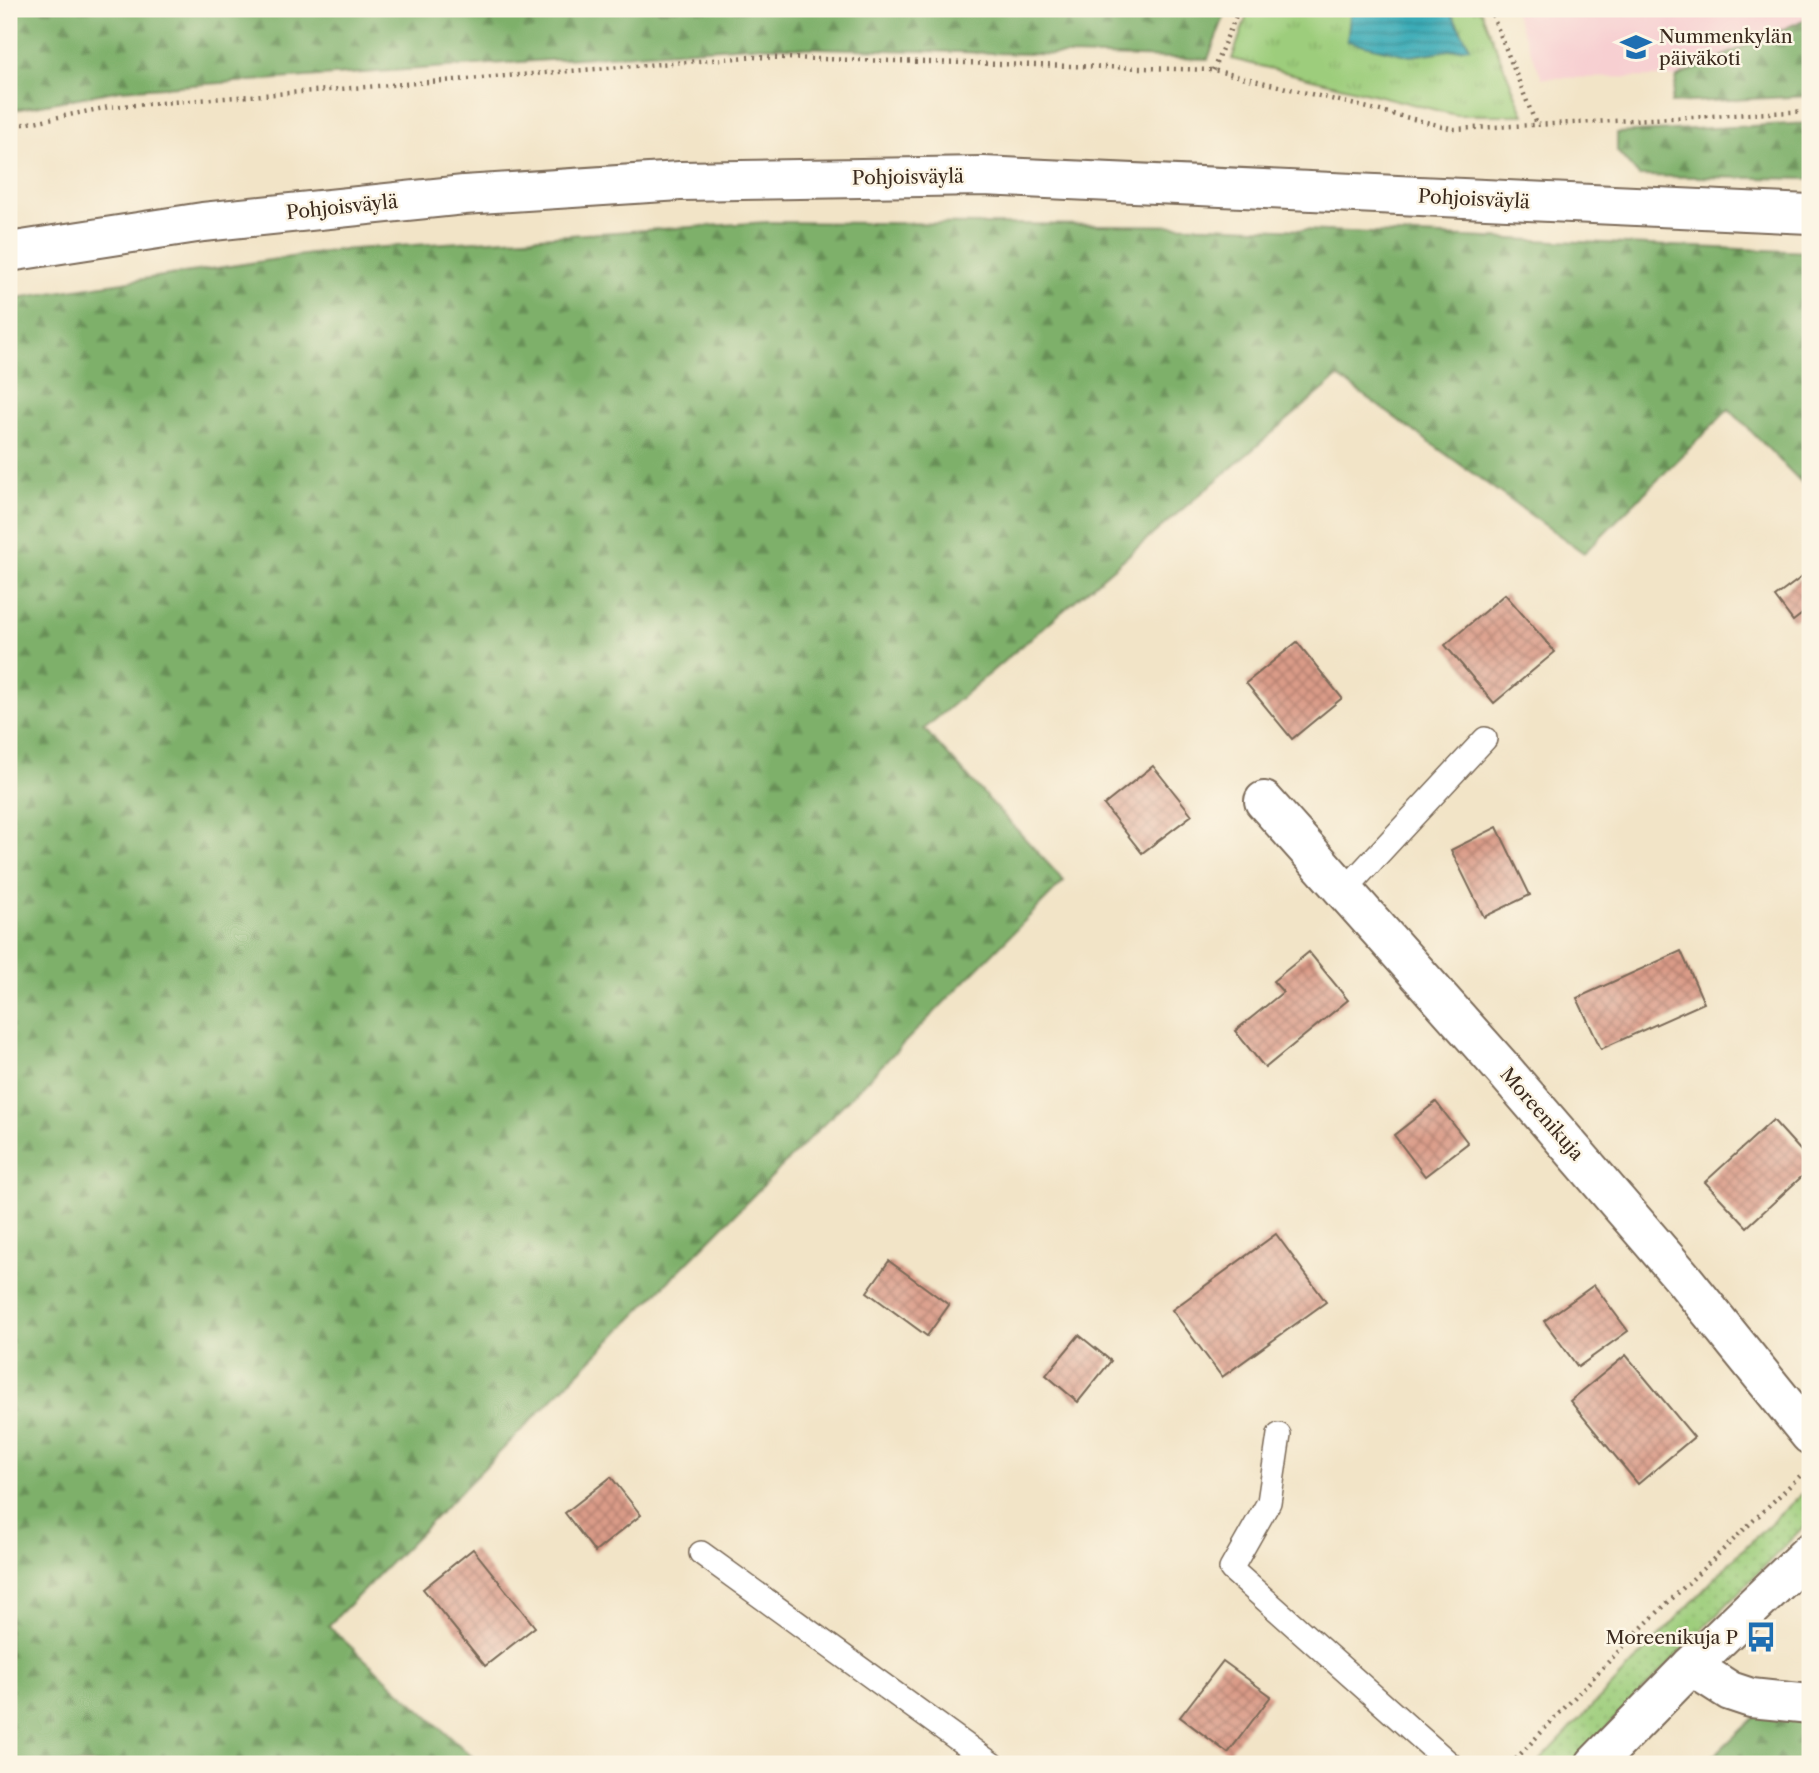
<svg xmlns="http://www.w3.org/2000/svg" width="1819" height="1773" font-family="'Libre Caslon Text',serif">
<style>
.built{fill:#f7cfd1}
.grass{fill:url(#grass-dots);stroke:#6c7c4c;stroke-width:2}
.forest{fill:url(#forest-firs);stroke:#5c6d44;stroke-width:2}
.park{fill:url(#park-tufts);stroke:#6c7c4c;stroke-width:2}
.water{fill:url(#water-rules);stroke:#3b6b6a;stroke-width:2}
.building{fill:url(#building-cross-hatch)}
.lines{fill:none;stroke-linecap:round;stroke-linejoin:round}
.lane-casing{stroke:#7b6b59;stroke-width:26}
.street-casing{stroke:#7b6b59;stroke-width:42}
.secondary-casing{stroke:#7b6b59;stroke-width:42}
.path{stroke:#7b6b59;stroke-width:4.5;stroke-dasharray:2 5;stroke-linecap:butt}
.lane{stroke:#fff;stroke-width:23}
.street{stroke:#fff;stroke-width:38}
.secondary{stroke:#fff;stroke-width:38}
.labels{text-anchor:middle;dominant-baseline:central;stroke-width:5;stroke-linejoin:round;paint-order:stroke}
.poi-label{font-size:19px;fill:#3b2a1e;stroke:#fcf5e5;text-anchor:start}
.street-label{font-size:19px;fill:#3b2a1e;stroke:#fcf5e5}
</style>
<defs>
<pattern id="grass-dots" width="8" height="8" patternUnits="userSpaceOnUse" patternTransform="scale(1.75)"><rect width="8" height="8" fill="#9dcd7b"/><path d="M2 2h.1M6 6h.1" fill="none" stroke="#88b06a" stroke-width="1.8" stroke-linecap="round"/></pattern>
<pattern id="forest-firs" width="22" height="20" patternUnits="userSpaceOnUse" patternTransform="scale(1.75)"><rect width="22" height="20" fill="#7eb06b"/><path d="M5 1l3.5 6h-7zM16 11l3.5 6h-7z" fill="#688f57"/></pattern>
<pattern id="park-tufts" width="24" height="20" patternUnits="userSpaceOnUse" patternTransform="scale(1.75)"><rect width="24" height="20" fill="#9dcd7b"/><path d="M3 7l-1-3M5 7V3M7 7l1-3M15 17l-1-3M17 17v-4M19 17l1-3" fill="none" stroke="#88b06a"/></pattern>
<pattern id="water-rules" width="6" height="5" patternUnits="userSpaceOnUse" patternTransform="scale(1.75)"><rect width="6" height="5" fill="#3bacb7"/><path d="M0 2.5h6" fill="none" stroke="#338c94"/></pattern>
<pattern id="building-cross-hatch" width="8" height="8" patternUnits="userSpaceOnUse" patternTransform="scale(1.75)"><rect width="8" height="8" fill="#da9b88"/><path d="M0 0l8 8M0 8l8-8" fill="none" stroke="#b27f6f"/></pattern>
</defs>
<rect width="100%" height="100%" fill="#fcf5e5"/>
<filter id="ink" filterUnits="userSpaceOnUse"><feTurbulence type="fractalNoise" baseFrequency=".0143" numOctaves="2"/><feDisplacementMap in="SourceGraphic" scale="14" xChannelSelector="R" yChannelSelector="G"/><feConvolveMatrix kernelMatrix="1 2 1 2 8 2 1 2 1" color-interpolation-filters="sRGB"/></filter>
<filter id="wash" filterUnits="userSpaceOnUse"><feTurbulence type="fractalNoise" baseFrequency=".00686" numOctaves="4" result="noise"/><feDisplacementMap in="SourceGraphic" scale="28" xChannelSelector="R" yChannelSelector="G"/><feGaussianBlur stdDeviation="1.57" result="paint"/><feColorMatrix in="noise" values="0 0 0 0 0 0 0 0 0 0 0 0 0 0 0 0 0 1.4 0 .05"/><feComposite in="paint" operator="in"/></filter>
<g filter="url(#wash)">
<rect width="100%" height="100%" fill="#f2e4c7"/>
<path class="built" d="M1513,9H1810V17L1677,77L1542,78Z"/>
<path class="grass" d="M1810,1486V1520L1570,1764H1537L1737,1555Z"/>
<g class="forest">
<path d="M9,9H1227L1208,59L748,46L120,90L9,111Z"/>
<path d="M1810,17V96L1671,103L1677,77Z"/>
<path d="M1810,123V179L1639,176L1617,151V133Z"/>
<path d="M768,222L1208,226L1810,252V491L1729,409L1584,553L1338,377L924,729L1064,881L328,1626L480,1764H9V299L338,250Z"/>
<path d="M1760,1712L1810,1717V1764H1705Z"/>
</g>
<path class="park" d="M1249,9H1480L1524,115H1456L1232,59Z"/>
<path class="water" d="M1351,9H1449L1470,47L1411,56L1347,41Z"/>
<g id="blocks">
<g class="building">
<path d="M1810,571V608L1793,621L1775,597Z"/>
<path d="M1505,594L1555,652L1494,703L1445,645Z"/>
<path d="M1297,642L1342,698L1292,739L1246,683Z"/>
<path d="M1153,766L1192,815L1142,853L1104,805Z"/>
<path d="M1497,827L1530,895L1484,917L1451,850Z"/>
<path d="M1681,951L1704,1003L1601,1049L1577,998Z"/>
<path d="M1309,952L1348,1000L1265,1068L1235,1031L1283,992L1273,981Z"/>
<path d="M1436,1102L1468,1143L1425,1176L1394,1135Z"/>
<path d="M1773,1120L1810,1161V1169L1747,1227L1705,1182Z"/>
<path d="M1276,1234L1326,1302L1222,1377L1172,1310Z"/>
<path d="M889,1261L949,1305L927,1336L867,1292Z"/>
<path d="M1594,1285L1628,1331L1578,1367L1544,1321Z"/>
<path d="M1079,1335L1111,1361L1078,1402L1046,1375Z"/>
<path d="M1626,1355L1694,1437L1638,1484L1570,1401Z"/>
<path d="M611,1477L641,1515L595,1552L565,1513Z"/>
<path d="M473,1549L535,1627L485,1666L423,1589Z"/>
<path d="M1223,1661L1271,1696L1228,1753L1180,1717Z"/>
</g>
</g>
</g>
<g filter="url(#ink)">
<use href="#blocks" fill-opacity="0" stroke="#7b6b59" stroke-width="2"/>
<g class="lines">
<g class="lane-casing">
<g id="lane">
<path d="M1344,891L1485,739"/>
<path d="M1279,1435L1269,1502L1231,1569L1450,1764"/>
<path d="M701,1553L992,1764"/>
</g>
</g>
<g class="street-casing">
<g id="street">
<path d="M1264,801L1503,1069L1682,1277L1810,1435"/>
<path d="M1691,1666L1730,1691L1751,1698L1810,1704"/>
</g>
</g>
<g class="secondary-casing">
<g id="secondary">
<path d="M9,252L203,222L464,195L680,181L983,176L1810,214"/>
<path d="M1595,1764L1691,1666L1810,1552"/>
</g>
</g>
<g class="path">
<path d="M1490,9L1536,124"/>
<path d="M1213,70L1239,9"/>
<path d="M9,127L109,107L750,57L1213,70L1454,129L1810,111"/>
<path d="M9,1759L15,1764"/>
<path d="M1511,1764L1633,1636L1802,1474"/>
</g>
<use href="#lane" class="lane"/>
<use href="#street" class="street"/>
<use href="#secondary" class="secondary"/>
</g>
</g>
<defs>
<g id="school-bare" transform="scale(2.415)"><path d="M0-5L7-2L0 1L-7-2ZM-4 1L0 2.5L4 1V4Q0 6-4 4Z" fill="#1f6fb2" stroke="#fcf5e5" stroke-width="2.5" paint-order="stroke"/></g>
<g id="bus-bare" transform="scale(2.415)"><path d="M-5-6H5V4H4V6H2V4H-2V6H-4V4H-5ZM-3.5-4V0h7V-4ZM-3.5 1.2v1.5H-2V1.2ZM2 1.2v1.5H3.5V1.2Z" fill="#1f6fb2" stroke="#fcf5e5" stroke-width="2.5" paint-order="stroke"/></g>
</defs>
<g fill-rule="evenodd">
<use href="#school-bare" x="1636" y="47"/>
<use href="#bus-bare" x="1761" y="1637"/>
</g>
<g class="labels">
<g class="poi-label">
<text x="1659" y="36">Nummenkylän<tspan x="1659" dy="22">päiväkoti</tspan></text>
<text x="1738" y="1637" text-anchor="end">Moreenikuja P</text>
</g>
<g class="street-label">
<text transform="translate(908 177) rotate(-1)">Pohjoisväylä</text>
<text transform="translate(1474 199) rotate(3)">Pohjoisväylä</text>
<text transform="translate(342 207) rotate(-6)">Pohjoisväylä</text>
<text transform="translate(1542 1114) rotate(49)">Moreenikuja</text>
</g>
</g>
<rect width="1819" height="1773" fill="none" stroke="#fcf5e5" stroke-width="35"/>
</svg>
